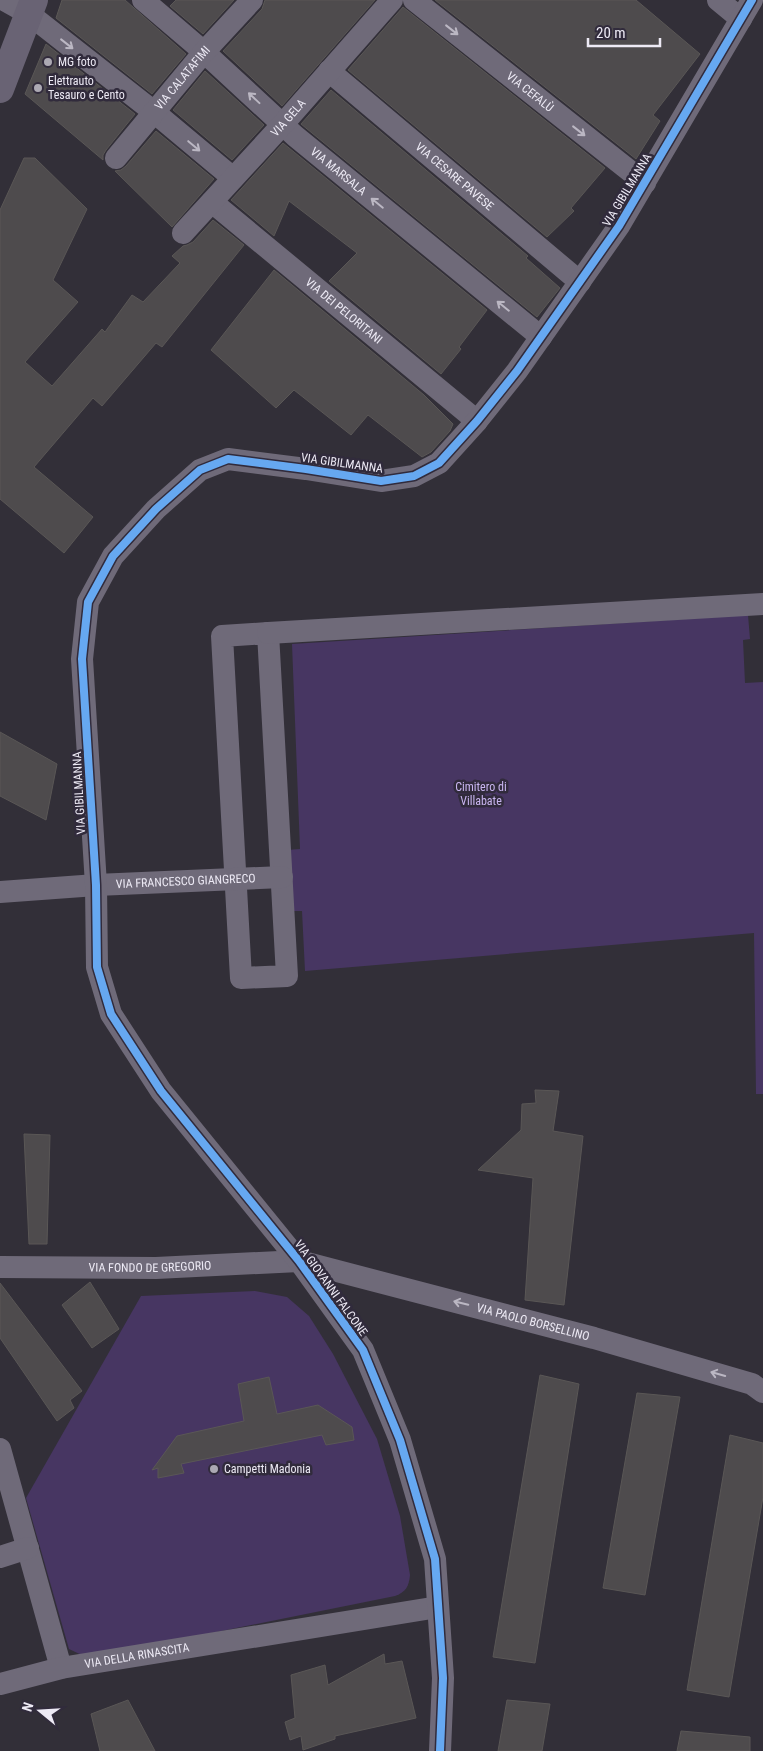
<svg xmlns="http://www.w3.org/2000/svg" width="763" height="1751" font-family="'Roboto Condensed',sans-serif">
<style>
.green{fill:#473662}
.building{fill:#4e4b4d;stroke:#5a5756}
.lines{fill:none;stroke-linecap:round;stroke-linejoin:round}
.street{stroke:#6f6a79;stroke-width:22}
.secondary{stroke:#696374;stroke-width:28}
.cycleway-casing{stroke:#312b3c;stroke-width:11}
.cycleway{stroke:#66a8f1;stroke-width:8}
.oneway{stroke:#bbb7c3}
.poi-dot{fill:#aca9b3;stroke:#312b3c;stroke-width:2}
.labels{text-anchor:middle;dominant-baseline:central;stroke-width:5;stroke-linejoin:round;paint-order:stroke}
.poi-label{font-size:12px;fill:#edeaf5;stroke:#312b3c;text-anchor:start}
.street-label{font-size:12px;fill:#edeaf5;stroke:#312b3c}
.park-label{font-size:12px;fill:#c9b5f0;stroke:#312b3c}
</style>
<rect width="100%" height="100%" fill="#322f38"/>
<g class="green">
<path d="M748,615L750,639L743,640L745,683L763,682V1094H756L754,933L305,971L302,911H289L287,850L300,849L292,644Z"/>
<path d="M255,1291L287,1297L309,1316L333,1354L377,1439L400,1516L410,1575C409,1586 406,1592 395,1596L88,1658L69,1649L26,1498L141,1296Z"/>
</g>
<g class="building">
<path d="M62,0H125L186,54L152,94L56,18Z"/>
<path d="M176,0H234L203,34L170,6Z"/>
<path d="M265,0H375L282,106L223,51L262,9Z"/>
<path d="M435,0H636L700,54L653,115L660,121L636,159Z"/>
<path d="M403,7L605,168L571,208L574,211L547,237L348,70Z"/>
<path d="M46,44L135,114L106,150L103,155V160L25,94Z"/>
<path d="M205,71L264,125L232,160L173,110Z"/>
<path d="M331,90L528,256L526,258L560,288L537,317L301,124Z"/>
<path d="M156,131L214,179L172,227L115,171L121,170L126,166Z"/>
<path d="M283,143L487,310L459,347L461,349L441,374L329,281L357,253L289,201L274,236L231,200Z"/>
<path d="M24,158H35L87,209L53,280L78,302L25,362L52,386L102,329L105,332L132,295L143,302L180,263L172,256L183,246L187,245L193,242L213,220L244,245L162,347L156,343L102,406L93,398L34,467L93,517L64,553L0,499V210Z"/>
<path d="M274,270L424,395L453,424L450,431L431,452L422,457L368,415L351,435L294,390L276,408L211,350Z"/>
<path d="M0,732L57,764L46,820L0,796Z"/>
<path d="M535,1090L559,1091L553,1131L583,1136L564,1305L525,1300L533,1178L478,1170L521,1130L522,1104L536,1103Z"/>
<path d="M24,1134L50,1135L47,1244H29Z"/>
<path d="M90,1282L119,1329L92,1348L62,1305Z"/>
<path d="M0,1283L82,1391L70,1400L74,1408L57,1421L0,1338Z"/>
<path d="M540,1375L579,1384L535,1663L493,1657Z"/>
<path d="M269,1377L277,1414L318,1405L352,1427L354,1440L326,1445L322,1435L181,1464L184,1473L158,1478V1468L152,1470L177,1436L244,1421L238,1384Z"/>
<path d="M637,1393L680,1397L645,1595L603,1588Z"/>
<path d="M730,1435L763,1443V1497L729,1697L687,1690Z"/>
<path d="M384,1654L385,1664L402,1661L416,1718L335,1736V1739L303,1750L301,1736L290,1740L285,1722L295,1718L291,1675L325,1665L328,1685Z"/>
<path d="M128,1700L155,1751H100L91,1714Z"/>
<path d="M507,1700L550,1704L542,1751H498Z"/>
<path d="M681,1731L750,1737V1751H677Z"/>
</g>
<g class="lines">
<g class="street">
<path d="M4,0L29,14L154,112L233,178"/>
<path id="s1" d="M143,0L204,52L295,136L541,337"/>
<path id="s2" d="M414,0L645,183"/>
<path d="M718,0L741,19"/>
<path id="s3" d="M329,71L580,282"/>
<path id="s4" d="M116,158L204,52L252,0"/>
<path id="s5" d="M212,202L477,421"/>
<path id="s6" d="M183,233L283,124L392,0"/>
<path d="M268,633L287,976L241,978L222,636Z"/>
<path d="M268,633L763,604"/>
<path id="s7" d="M0,892L96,885L282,877"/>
<path id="s8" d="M0,1267L156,1268L299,1261L594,1338L752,1384L763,1392"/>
<path d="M0,1449L61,1668"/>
<path d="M0,1557L28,1548"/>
<path id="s9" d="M0,1684L61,1668L438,1607"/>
<path d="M440,1751L443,1678L435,1559L400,1440L363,1350L299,1261L161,1091L111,1014L97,967L96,885L82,659L88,602L113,556L156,509L200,470L228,459L306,469L381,481L414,476L439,463L477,421L517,371L619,226L752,0"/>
</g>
<path class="secondary" d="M0,89L34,0"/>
<g class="cycleway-casing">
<path id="cycleway" d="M440,1751L443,1678L435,1559L400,1440L363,1350L299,1261L161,1091L111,1014L97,967L96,885L82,659L88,602L113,556L156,509L200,470L228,459L306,469L381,481L414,476L439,463L477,421L517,371L619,226L752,0"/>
</g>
<use href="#cycleway" class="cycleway"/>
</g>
<defs><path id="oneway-shaft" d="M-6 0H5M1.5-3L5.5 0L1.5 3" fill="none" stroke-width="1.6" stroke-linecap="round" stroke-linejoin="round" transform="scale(1.25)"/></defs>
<g class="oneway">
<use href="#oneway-shaft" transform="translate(452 30) rotate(38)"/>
<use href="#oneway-shaft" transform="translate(67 44) rotate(38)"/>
<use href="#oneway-shaft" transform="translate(254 98) rotate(-137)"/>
<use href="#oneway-shaft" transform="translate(579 131) rotate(38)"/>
<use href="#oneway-shaft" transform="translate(194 146) rotate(40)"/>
<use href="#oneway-shaft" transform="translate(377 203) rotate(-141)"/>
<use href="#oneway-shaft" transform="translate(503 306) rotate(-141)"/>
<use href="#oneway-shaft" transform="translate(461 1303) rotate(-166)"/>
<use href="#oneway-shaft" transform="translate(718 1374) rotate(-164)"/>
</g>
<g class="poi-dot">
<circle cx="48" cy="62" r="5"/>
<circle cx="38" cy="88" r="5"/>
<circle cx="214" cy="1469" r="5"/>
</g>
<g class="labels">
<g class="poi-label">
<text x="58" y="62">MG foto</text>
<text x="48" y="81">Elettrauto<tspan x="48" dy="14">Tesauro e Cento</tspan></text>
<text x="224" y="1469">Campetti Madonia</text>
</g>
<g class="street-label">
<text stroke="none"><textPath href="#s4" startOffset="104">VIA CALATAFIMI</textPath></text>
<text stroke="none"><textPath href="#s2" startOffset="148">VIA CEFALÙ</textPath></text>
<text stroke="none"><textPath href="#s6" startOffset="156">VIA GELA</textPath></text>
<text stroke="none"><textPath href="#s1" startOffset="260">VIA MARSALA</textPath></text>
<text stroke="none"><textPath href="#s3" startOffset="164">VIA CESARE PAVESE</textPath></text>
<text transform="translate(627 190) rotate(-59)">VIA GIBILMANNA</text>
<text stroke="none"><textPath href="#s5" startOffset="171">VIA DEI PELORITANI</textPath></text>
<text transform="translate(342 463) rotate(8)">VIA GIBILMANNA</text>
<text transform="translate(79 793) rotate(-93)">VIA GIBILMANNA</text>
<text stroke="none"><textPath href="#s7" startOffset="186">VIA FRANCESCO GIANGRECO</textPath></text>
<text stroke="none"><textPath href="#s8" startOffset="150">VIA FONDO DE GREGORIO</textPath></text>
<text transform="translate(331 1288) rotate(54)">VIA GIOVANNI FALCONE</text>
<text stroke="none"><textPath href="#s8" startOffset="541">VIA PAOLO BORSELLINO</textPath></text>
<text stroke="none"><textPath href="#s9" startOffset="140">VIA DELLA RINASCITA</textPath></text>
</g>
<g class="park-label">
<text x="481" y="787">Cimitero di<tspan x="481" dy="14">Villabate</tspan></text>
</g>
</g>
<g transform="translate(40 1711) rotate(288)" stroke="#312b3c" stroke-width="4" paint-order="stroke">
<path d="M0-4L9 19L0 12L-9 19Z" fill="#edeaf5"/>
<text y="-8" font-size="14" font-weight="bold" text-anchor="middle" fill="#edeaf5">N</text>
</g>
<path d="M588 38v8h72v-8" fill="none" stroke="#edeaf5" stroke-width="2.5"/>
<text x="596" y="38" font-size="15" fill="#edeaf5" stroke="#312b3c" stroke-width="4" paint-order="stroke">20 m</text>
</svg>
